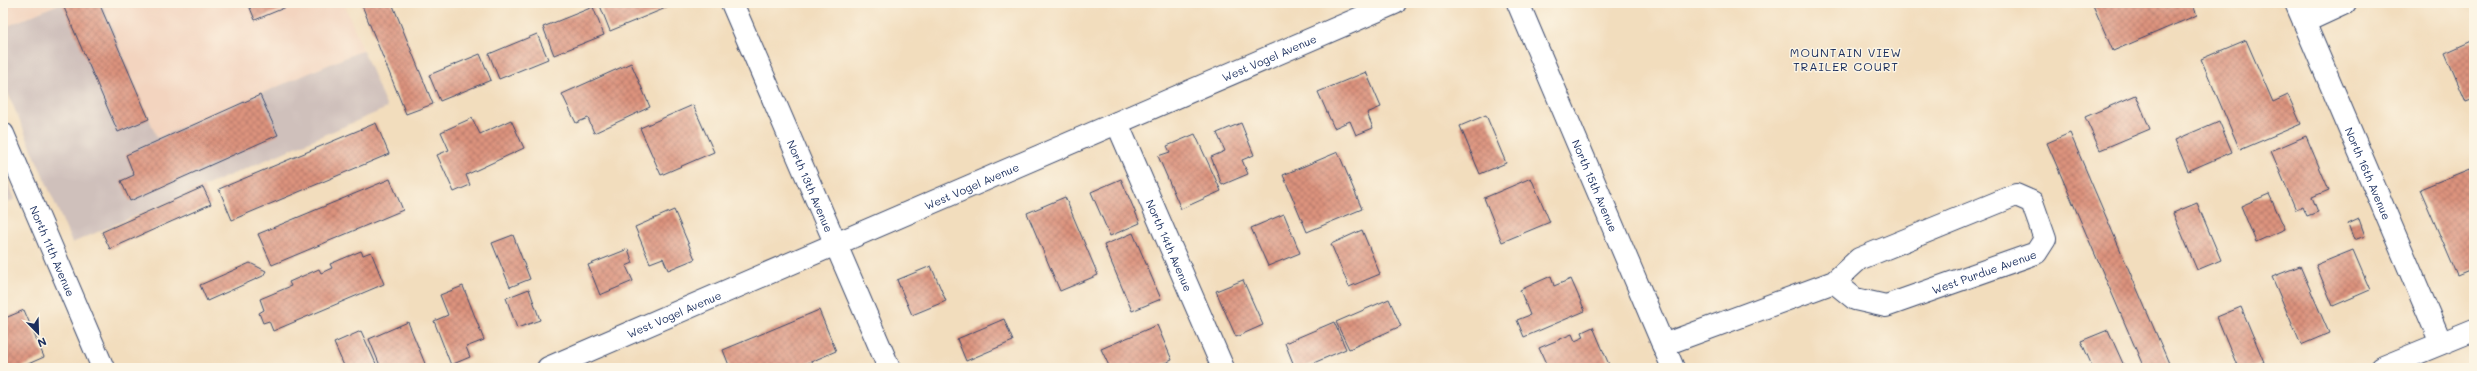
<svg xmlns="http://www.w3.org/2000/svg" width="2477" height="371" font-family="Mali,sans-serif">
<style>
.built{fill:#f3d4bf}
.industrial{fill:#cfc0bb}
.building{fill:url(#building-cross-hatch)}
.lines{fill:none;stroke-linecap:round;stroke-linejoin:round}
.minor-casing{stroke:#3b496c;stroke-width:24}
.minor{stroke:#fff;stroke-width:22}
.labels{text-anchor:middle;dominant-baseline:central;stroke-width:3;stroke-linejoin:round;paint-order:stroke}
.street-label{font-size:11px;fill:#1b2f5e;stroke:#fcf5e5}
.neighbourhood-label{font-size:12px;letter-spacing:1px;fill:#1b2f5e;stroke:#fcf5e5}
</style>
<defs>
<pattern id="building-cross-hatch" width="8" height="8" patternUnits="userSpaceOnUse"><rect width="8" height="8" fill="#dc937d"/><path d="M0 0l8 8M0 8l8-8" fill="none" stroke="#b2786a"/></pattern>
</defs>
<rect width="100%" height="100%" fill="#fcf5e5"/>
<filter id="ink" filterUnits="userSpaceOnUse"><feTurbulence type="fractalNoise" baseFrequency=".025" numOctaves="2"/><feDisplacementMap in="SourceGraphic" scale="8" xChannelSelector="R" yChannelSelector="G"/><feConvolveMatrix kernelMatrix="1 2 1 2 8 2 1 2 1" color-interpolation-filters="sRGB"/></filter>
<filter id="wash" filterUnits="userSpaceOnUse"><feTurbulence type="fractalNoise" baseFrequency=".012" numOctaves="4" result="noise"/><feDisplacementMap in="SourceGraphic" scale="16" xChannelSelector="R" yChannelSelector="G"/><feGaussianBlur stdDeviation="0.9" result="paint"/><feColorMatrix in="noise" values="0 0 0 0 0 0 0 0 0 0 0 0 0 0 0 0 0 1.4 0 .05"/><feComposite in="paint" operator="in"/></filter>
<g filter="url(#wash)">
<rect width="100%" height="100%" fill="#f2ddbd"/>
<g class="built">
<path d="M3,3H61L3,28Z"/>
<path d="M102,3H344L363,50L157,138Z"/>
</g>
<g class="industrial">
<path d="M61,3H102L157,138L363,50L387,108L72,243L3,82V28Z"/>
<path d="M3,171L15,199L3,205Z"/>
</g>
<g id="blocks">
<g class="building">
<path d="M62,3H99L149,119L118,132Z"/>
<path d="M248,3H296L255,20Z"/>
<path d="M361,3H392L433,104L406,114Z"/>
<path d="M599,3H678L610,31Z"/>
<path d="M2092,3H2192L2197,15L2113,51Z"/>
<path d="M593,7L604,35L554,55L543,27Z"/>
<path d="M537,34L548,59L499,79L489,54Z"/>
<path d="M2246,40L2273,102L2288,95L2301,124L2240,150L2201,59Z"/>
<path d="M2474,40V99L2466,102L2445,53Z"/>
<path d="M480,54L491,80L440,101L429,75Z"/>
<path d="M631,63L650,107L594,133L588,118L576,123L562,94Z"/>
<path d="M1366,72L1381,107L1367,113L1373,128L1356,135L1350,121L1334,128L1318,92Z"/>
<path d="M260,95L278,135L130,201L121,181L134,175L126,155Z"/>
<path d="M2136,95L2150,129L2100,150L2085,117Z"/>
<path d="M693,105L714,152L661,175L640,128Z"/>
<path d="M1486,115L1506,163L1480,174L1460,126Z"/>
<path d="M472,118L480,134L511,120L524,148L466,175L470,185L454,192L437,155L449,150L441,132Z"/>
<path d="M2219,121L2232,152L2188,171L2175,140Z"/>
<path d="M376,123L389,154L232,220L219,189Z"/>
<path d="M1241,123L1254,155L1242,160L1248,174L1222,185L1211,157L1225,151L1217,133Z"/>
<path d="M2070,133L2171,368H2144L2047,143Z"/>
<path d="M1195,134L1221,191L1181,209L1158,156L1170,152L1167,146Z"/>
<path d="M2306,136L2329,190L2312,197L2318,212L2307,216L2303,207L2296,210L2271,151Z"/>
<path d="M1338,152L1362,209L1307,232L1283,175Z"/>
<path d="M2472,168L2474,172V268L2457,275L2420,189Z"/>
<path d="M1531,178L1550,222L1502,242L1484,198Z"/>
<path d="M390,179L403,210L272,265L258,234Z"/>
<path d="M1121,179L1140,223L1110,236L1091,192Z"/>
<path d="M203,187L211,204L110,249L102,232Z"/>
<path d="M2269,194L2285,229L2256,242L2241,206Z"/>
<path d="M1065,197L1098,275L1060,291L1027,213Z"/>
<path d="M2197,203L2221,260L2197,270L2173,213Z"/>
<path d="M674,210L695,259L668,270L663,258L650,263L635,227Z"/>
<path d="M1284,214L1300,253L1268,266L1251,228Z"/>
<path d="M2359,219L2365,236L2354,240L2348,224Z"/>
<path d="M1362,230L1380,274L1349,287L1331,244Z"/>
<path d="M1133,233L1161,299L1132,311L1104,245Z"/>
<path d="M513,235L530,279L510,287L492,243Z"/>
<path d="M628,249L633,263L626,266L633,281L600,295L588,265Z"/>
<path d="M2353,250L2370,290L2333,306L2316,265Z"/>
<path d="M361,251L363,255L371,252L384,284L273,331L269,321L263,323L259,313L264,310L260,299L291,286L289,282L319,269L321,273L332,268L330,264Z"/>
<path d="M250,263L266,271L263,276L207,301L200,285Z"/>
<path d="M931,266L946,301L912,315L897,280Z"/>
<path d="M2300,266L2329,333L2301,345L2272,277Z"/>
<path d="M1551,276L1554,286L1571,279L1585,311L1524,337L1517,320L1530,315L1520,290Z"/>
<path d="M1243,280L1263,325L1236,337L1216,291Z"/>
<path d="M463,286L484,340L466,347L470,357L451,365L434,321L448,315L440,295Z"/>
<path d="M529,289L540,320L517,328L506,298Z"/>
<path d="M1389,299L1401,326L1349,349L1336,322Z"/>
<path d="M2241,307L2264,362L2250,368H2238L2217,317Z"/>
<path d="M24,310L44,357L19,368H8L3,357V319Z"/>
<path d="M819,310L836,351L797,368H730L723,350Z"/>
<path d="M1004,319L1013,341L966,361L957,339Z"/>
<path d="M408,322L426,366L421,368H381L369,339Z"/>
<path d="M1334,322L1346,349L1302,368H1295L1285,343Z"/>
<path d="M1157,325L1172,360L1153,368H1110L1101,349Z"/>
<path d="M1593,327L1610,367L1548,368L1539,348L1572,334L1575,341L1584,337L1582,332Z"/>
<path d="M2108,330L2125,368H2093L2081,341Z"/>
<path d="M361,331L378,368H345L334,343Z"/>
</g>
</g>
</g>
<g filter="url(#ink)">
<use href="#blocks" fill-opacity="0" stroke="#3b496c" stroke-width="1"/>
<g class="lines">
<g class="minor-casing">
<g id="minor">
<path id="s1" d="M732,3L889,368"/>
<path id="s2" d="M1518,3L1673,368"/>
<path id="s3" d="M2296,3L2441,343"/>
<path d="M2304,22L2345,3"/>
<path id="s4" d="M1117,123L1223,368"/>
<path id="s5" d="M3,134L103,368"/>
<path id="s6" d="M1663,345L1834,282L1855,299L1886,306L2036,253L2045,239L2032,202L2016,195L1859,259L1834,282"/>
<path id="s7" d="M548,368L1395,3"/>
<path d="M2381,368L2474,330"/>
</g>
</g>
<use href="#minor" class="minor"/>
</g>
</g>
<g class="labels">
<g class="street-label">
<text stroke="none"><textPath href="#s7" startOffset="785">West Vogel Avenue</textPath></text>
<text stroke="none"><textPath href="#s3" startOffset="185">North 16th Avenue</textPath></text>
<text stroke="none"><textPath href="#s1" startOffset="199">North 13th Avenue</textPath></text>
<text stroke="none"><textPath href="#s7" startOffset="461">West Vogel Avenue</textPath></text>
<text stroke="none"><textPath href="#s2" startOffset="198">North 15th Avenue</textPath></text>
<text stroke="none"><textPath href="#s4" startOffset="133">North 14th Avenue</textPath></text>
<text stroke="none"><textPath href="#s5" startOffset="127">North 11th Avenue</textPath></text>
<text stroke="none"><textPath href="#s6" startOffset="345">West Purdue Avenue</textPath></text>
<text stroke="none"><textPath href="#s7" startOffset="137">West Vogel Avenue</textPath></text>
</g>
<g class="neighbourhood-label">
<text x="1846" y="52">MOUNTAIN VIEW<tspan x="1846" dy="14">TRAILER COURT</tspan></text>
</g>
</g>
<rect width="2477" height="371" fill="none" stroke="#fcf5e5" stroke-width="16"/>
<g transform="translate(38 333) rotate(157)" stroke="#fcf5e5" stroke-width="3" paint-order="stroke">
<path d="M0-3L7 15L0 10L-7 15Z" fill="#1b2f5e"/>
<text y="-6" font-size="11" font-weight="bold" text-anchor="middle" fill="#1b2f5e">N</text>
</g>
</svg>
